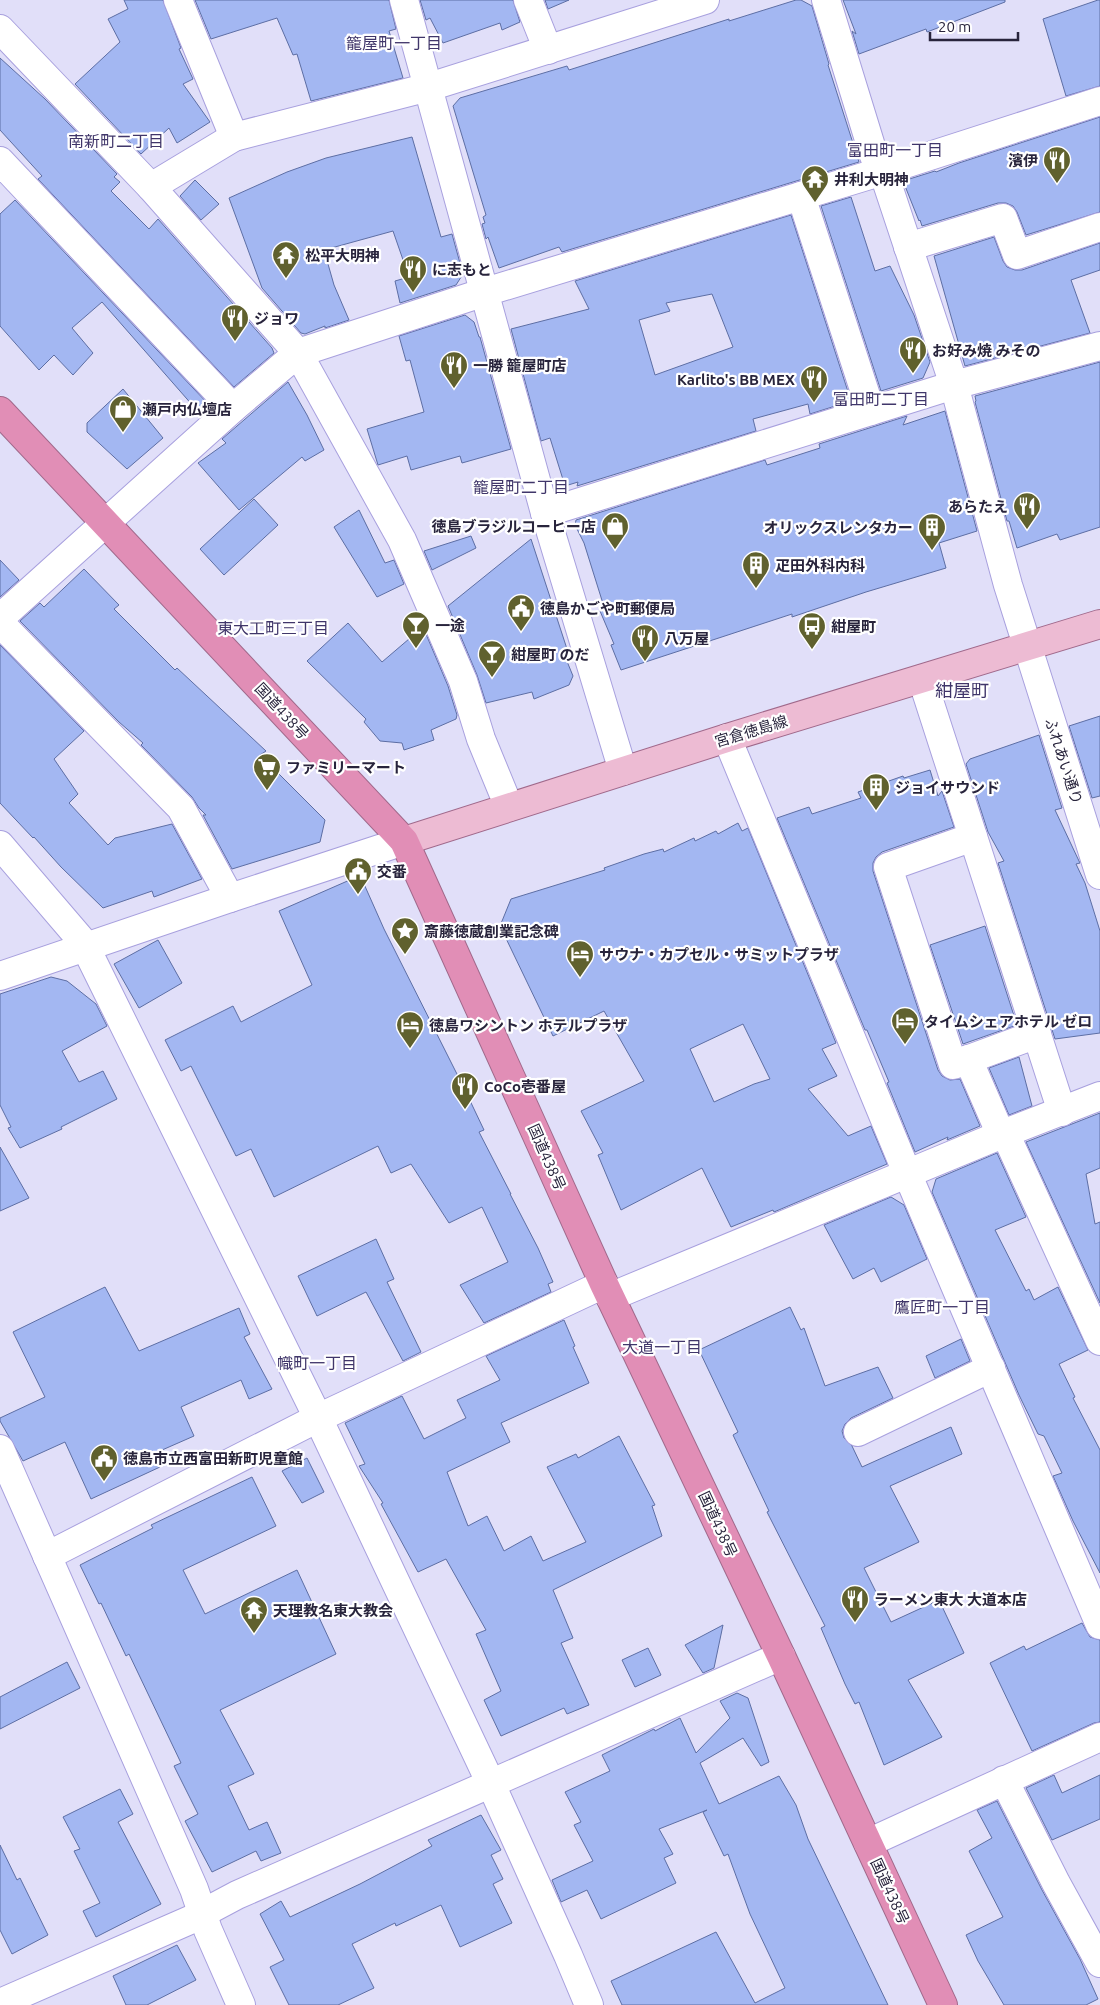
<svg xmlns="http://www.w3.org/2000/svg" width="1100" height="2005" font-family="Ubuntu,'Noto Sans JP',sans-serif">
<style>
.building{fill:#a3b7f2;stroke:#5d6ea4;fill-rule:evenodd}
.lines{fill:none;stroke-linecap:round;stroke-linejoin:round}
.minor-casing{stroke:#a8a0de;stroke-width:30}
.major-casing{stroke:#a0698b;stroke-width:30}
.highway-casing{stroke:#a0698b;stroke-width:30}
.minor{stroke:#fff;stroke-width:28}
.major{stroke:#edbbd3;stroke-width:28}
.highway{stroke:#e18eb6;stroke-width:28}
.labels{text-anchor:middle;dominant-baseline:central;stroke-width:4.5;stroke-linejoin:round;paint-order:stroke}
.poi-label{font-size:15px;font-weight:bold;fill:#28243c;stroke:#fff;text-anchor:start}
.street-label{font-size:15px;fill:#28243c;stroke:#fff}
.neighbourhood-label{font-size:16px;fill:#40366a;stroke:#fff}
.quarter-label{font-size:18px;fill:#40366a;stroke:#fff}
</style>
<rect width="100%" height="100%" fill="#e1dff9"/>
<g class="building">
<path d="M124,0H163L181,48L179,49L193,79L183,84L210,122L177,143L169,128L141,154L75,84L120,42L108,19L128,9Z"/>
<path d="M195,0H389L396,29L389,31L403,78L311,101L297,54L293,55L277,18L211,39Z"/>
<path d="M420,0H513L520,22L502,30L500,23L443,43L430,18L426,20Z"/>
<path d="M545,0H569L548,9Z"/>
<path d="M796,0H801L812,6L829,64L828,65L859,162L562,252L559,247L499,268L488,237L486,239L482,224L485,223L483,217L486,215L453,106L460,98L567,66L569,70L729,19V21Z"/>
<path d="M843,0H1005V2L927,32L926,29L859,54L852,31L856,34Z"/>
<path d="M1098,0H1100V86L1066,96L1043,19Z"/>
<path d="M0,58L45,99L117,174L114,177L120,182L111,191L149,229L158,219L272,348L274,353L234,387L38,179L42,176L0,130Z"/>
<path d="M1100,117V212L1026,235L1017,212L1013,206L1006,203H998L922,226L920,220L919,221L903,181L935,171L936,172L959,163Z"/>
<path d="M412,137L441,237L452,234L463,274L456,285L400,303L395,281L409,277L393,231L324,250L334,285L349,320L325,328V326L305,334L301,333L262,288L229,198L287,172L326,158Z"/>
<path d="M195,180L219,204L201,220L180,196Z"/>
<path d="M851,197L875,271L890,266L914,315L930,362L923,378L881,391L821,206Z"/>
<path d="M15,200L211,407L201,415L102,302L72,328L93,353L73,375L54,355L39,370L0,326V214Z"/>
<path d="M791,215L851,401L810,414L808,404L753,419L756,431L577,486L578,482L565,486L550,438L541,441L511,329L589,309L575,281ZM712,294L733,347L655,375L639,320L670,311L666,303Z"/>
<path d="M994,237L1003,261L1007,267L1015,270H1022L1100,243V270L1071,280L1090,333L965,366L934,256Z"/>
<path d="M465,315L474,322L479,337H480L511,449L462,463L460,456L411,470L407,456L378,465L367,429L424,412L410,360L406,361L399,336Z"/>
<path d="M1100,362V527L1060,540L1057,534L1017,548L1009,521H1007L975,402L976,401L975,396Z"/>
<path d="M288,382L307,415L324,450L305,461L302,457L239,510L198,463L226,443L222,439Z"/>
<path d="M123,389L163,438L127,469L87,432V423Z"/>
<path d="M945,411L977,531L939,543L946,568L866,592L792,617V614L621,670L611,645L614,644L600,611L605,610L584,543L575,525L576,520L765,460L767,465L820,448L819,444L907,416L903,425Z"/>
<path d="M254,499L278,525L224,575L200,549Z"/>
<path d="M359,510L385,563L394,560L404,584L377,597L334,527Z"/>
<path d="M471,536L476,548L432,570L424,551Z"/>
<path d="M531,539L568,652L564,654L573,676L569,685L534,699L532,692L486,703L477,675L448,606Z"/>
<path d="M0,560L19,580L0,597Z"/>
<path d="M84,569L119,605L114,609L175,670L177,668L266,751L260,755L325,820L320,842L232,869L203,815H206L199,808L192,797L141,745L143,743L119,722L20,621L40,603L44,607Z"/>
<path d="M348,623L382,662L423,627L448,686L457,715L456,719L431,730L434,740L404,750L402,743L380,741L364,722L366,719L307,661Z"/>
<path d="M0,645L84,731L54,759L78,794L69,803L108,845L115,838L172,824L202,879L154,897L152,891L103,908L61,867L34,837L33,838L0,803Z"/>
<path d="M1100,716V796L1092,798L1069,726Z"/>
<path d="M1039,735L1062,808L1055,810L1079,861L1080,863L1076,864L1085,883L1100,931V1033L1055,1039L998,863L1004,861L988,832L966,764L970,759Z"/>
<path d="M930,770L938,796L942,791L954,827L882,852L876,857L873,863V871L938,1070L942,1076L950,1080L960,1079L980,1126L947,1140L948,1137L915,1152L887,1083L889,1082L867,1030H865L777,818L809,807L812,814L861,798L858,792L903,776L904,778Z"/>
<path d="M738,823L742,831L748,828L836,1043L822,1049L837,1076L808,1089L848,1136L871,1126L887,1164L774,1212L773,1210L731,1227L702,1168L621,1210L598,1155L603,1153L581,1111L644,1081L604,1011L553,1036L500,926L511,899L605,870L604,868L644,854L663,849L664,852L694,838L695,841L716,831L718,834ZM743,1024L770,1079L754,1084L714,1102L690,1049Z"/>
<path d="M352,879L364,884L384,929L463,1086L484,1130L479,1132L511,1194H510L538,1248L553,1282L548,1284L551,1292L484,1323L460,1285L508,1262L482,1207L449,1223L411,1164L391,1173L378,1146L274,1197L251,1149L236,1156L191,1066L181,1071L165,1040L233,1006L241,1022L312,985L279,911Z"/>
<path d="M985,926L1017,1025L963,1044L930,945Z"/>
<path d="M158,940L182,983L139,1008L114,964Z"/>
<path d="M51,977L67,981L96,1004L107,1026L62,1051L79,1082L103,1071L117,1099L61,1127L62,1129L20,1148L8,1128L11,1127L0,1105V994Z"/>
<path d="M1019,1057L1032,1106L1009,1115L989,1068Z"/>
<path d="M1100,1113V1168L1086,1174L1095,1224L1100,1222V1303L1026,1142Z"/>
<path d="M0,1147L29,1198L0,1211Z"/>
<path d="M997,1153L1026,1217L995,1230L1026,1291L1029,1289L1034,1300L1058,1287L1088,1350L1059,1364L1075,1397L1073,1398L1100,1450V1573L1073,1521L1053,1476L1062,1473L1044,1436L1038,1434L1019,1395L932,1192L936,1179Z"/>
<path d="M891,1197L904,1205L927,1259L881,1282L874,1268L853,1279L824,1225Z"/>
<path d="M376,1239L394,1279L387,1282L421,1352L403,1361L366,1292L317,1316L298,1276Z"/>
<path d="M105,1287L139,1351L239,1308L250,1334L244,1337L272,1389L249,1399L241,1380L181,1407L194,1436L153,1454L160,1467L91,1499L65,1442L23,1461L0,1421V1418L45,1397L13,1332Z"/>
<path d="M790,1307L801,1330L804,1328L825,1386L878,1367L893,1398L851,1418L845,1424L842,1431L844,1438L852,1446L862,1467L951,1427L962,1454L890,1486L919,1542L864,1568L891,1622L939,1600L964,1653L908,1680L942,1737L884,1765L859,1702L855,1704L845,1684L821,1628L825,1626L767,1512L769,1511L733,1435L738,1432L699,1350Z"/>
<path d="M564,1320L575,1346L573,1347L589,1383L501,1423L510,1442L447,1472L468,1526L487,1516L504,1551L531,1536L543,1561L586,1542L547,1467L576,1454L578,1458L619,1436L655,1505L652,1506L662,1536L553,1590L573,1638L561,1643L589,1705L567,1714L564,1708L501,1736L484,1700L501,1691L476,1634L486,1630L446,1559L418,1572L381,1504L383,1503L359,1466L365,1464L345,1423L402,1396L424,1439L466,1418L457,1400L500,1380L486,1356Z"/>
<path d="M961,1339L970,1361L935,1378L926,1356Z"/>
<path d="M307,1458L324,1492L302,1503L282,1471Z"/>
<path d="M252,1477L276,1526L183,1570L205,1614L297,1570L336,1654L220,1710L254,1774L228,1786L249,1830L267,1822L281,1853L261,1861L256,1851L212,1872L185,1821L198,1814L174,1766L181,1763L129,1654L126,1656L101,1603L99,1604L80,1565L153,1528L151,1525Z"/>
<path d="M1082,1623L1090,1637L1100,1640V1722L1094,1723L1032,1751L990,1663L1024,1646L1026,1650Z"/>
<path d="M723,1625L714,1668L703,1673L685,1645Z"/>
<path d="M648,1648L661,1675L635,1687L622,1660Z"/>
<path d="M67,1662L80,1688L0,1729V1697Z"/>
<path d="M737,1693L748,1698L769,1762L761,1766L743,1738L700,1763L719,1804L779,1776L796,1805L808,1839L888,2005H622L611,1981L716,1932L755,2003L785,1988L750,1914L728,1854L724,1856L703,1812L707,1810L659,1829L673,1854L664,1858L676,1883L601,1919L587,1890L561,1902L552,1880L593,1861L574,1825L581,1822L565,1792L610,1771L602,1755L654,1729L655,1731L680,1718L696,1753L730,1718L720,1701Z"/>
<path d="M1054,1775L1062,1793L1100,1775V1819L1052,1840L1026,1788Z"/>
<path d="M120,1789L133,1814L118,1822L161,1904L96,1937L83,1911L100,1903L74,1851L80,1849L63,1817Z"/>
<path d="M997,1801L1042,1890L1080,1959L1098,1999L1086,2005H1004L978,1961L966,1935L1003,1917L969,1851L992,1838L977,1810Z"/>
<path d="M481,1815L501,1850L491,1855L503,1879L493,1884L512,1923L460,1947L441,1905L396,1926L395,1923L352,1944L374,1988L338,2005H289L270,1967L284,1960L260,1914L281,1901L290,1917L360,1884L432,1846L428,1840Z"/>
<path d="M0,1845L17,1880L20,1878L48,1935L12,1954L0,1930Z"/>
<path d="M177,1945L196,1980L147,2005H126L113,1976Z"/>
</g>
<g class="lines">
<g class="minor-casing">
<g id="minor">
<path d="M178,0L234,137"/>
<path d="M404,0L545,513L623,771"/>
<path d="M528,0L548,50"/>
<path d="M826,0L874,156L883,171L954,385L1008,585L1100,875"/>
<path d="M0,29L151,187L298,353L402,540L463,681L481,739L509,807"/>
<path d="M0,161L233,408"/>
<path d="M151,187L234,137L429,87L705,0"/>
<path d="M801,196L871,411"/>
<path d="M908,247L1003,218L1017,255L1100,227"/>
<path d="M545,513L954,385L1100,346"/>
<path d="M0,618L233,408L298,353L485,292L883,171L1100,101"/>
<path d="M0,623L181,808L230,898"/>
<path d="M922,679L1062,1112"/>
<path d="M727,738L907,1173L1100,1625"/>
<path d="M973,837L888,867L953,1065L1037,1034"/>
<path d="M0,845L83,942L318,1418L491,1784L568,1955L589,2005"/>
<path d="M0,976L230,898L404,841"/>
<path d="M968,1059L1001,1135"/>
<path d="M1005,1133L1100,1341"/>
<path d="M610,1297L1005,1133L1100,1096"/>
<path d="M858,1432L991,1368"/>
<path d="M0,1449L194,1889L208,1930L241,2005"/>
<path d="M47,1556L318,1418L604,1284"/>
<path d="M1004,1780L1056,1883L1100,1963"/>
<path d="M868,1843L1100,1737"/>
<path d="M0,2003L190,1920L237,1895L781,1656"/>
</g>
</g>
<g class="major-casing">
<path id="major" d="M404,841L727,738L1100,624"/>
</g>
<g class="highway-casing">
<path id="highway" d="M0,411L404,841L604,1284L781,1656L943,2005"/>
</g>
<use href="#minor" class="minor"/>
<use href="#major" class="major"/>
<use href="#highway" class="highway"/>
</g>
<defs>
<g id="restaurant-pin" transform="scale(1.4375)"><path d="M0 17L-7.5 6A9.5 9.5 0 1 1 7.5 6Z" fill="#60612e" stroke="#fff"/><path d="M-5-6h1v4h1v-4h1v4h1v-4h1v5L-1.5 .5V6h-2V.5L-5-1ZM5-6V6H3V1.5H1.5Q1.5-4 5-6Z" fill="#fff"/></g>
<g id="temple-pin" transform="scale(1.4375)"><path d="M0 17L-7.5 6A9.5 9.5 0 1 1 7.5 6Z" fill="#60612e" stroke="#fff"/><path d="M0-6L5-2H3V0L6.5 2.5H4V6H1.5V3h-3V6H-4V2.5H-6.5L-3 0V-2H-5Z" fill="#fff"/></g>
<g id="shop-pin" transform="scale(1.4375)"><path d="M0 17L-7.5 6A9.5 9.5 0 1 1 7.5 6Z" fill="#60612e" stroke="#fff"/><path d="M-5-2.5h2.3a2.7 3.5 0 0 1 5.4 0H5L5.5 6h-11ZM-1.5-2.5h3a1.5 2.3 0 0 0-3 0Z" fill="#fff"/></g>
<g id="building-pin" transform="scale(1.4375)"><path d="M0 17L-7.5 6A9.5 9.5 0 1 1 7.5 6Z" fill="#60612e" stroke="#fff"/><path d="M-4-6H4V6H1V3H-1V6H-4ZM-2.5-4.3h1.7v1.8h-1.7ZM.8-4.3h1.7v1.8H.8ZM-2.5-1h1.7V.8h-1.7ZM.8-1h1.7V.8H.8Z" fill="#fff"/></g>
<g id="civic-pin" transform="scale(1.4375)"><path d="M0 17L-7.5 6A9.5 9.5 0 1 1 7.5 6Z" fill="#60612e" stroke="#fff"/><path d="M-.6-6.5H3V-4.5H.6V-3L4-1V1h2V6H-6V1h2V-1L-.6-3ZM-1.2 2.5V6h2.4V2.5Z" fill="#fff"/></g>
<g id="bar-pin" transform="scale(1.4375)"><path d="M0 17L-7.5 6A9.5 9.5 0 1 1 7.5 6Z" fill="#60612e" stroke="#fff"/><path d="M-6-5H6L.8 .8V4.5H3.5V6h-7V4.5H-.8V.8Z" fill="#fff"/></g>
<g id="bus-pin" transform="scale(1.4375)"><path d="M0 17L-7.5 6A9.5 9.5 0 1 1 7.5 6Z" fill="#60612e" stroke="#fff"/><path d="M-5-6H5V4H4V6H2V4H-2V6H-4V4H-5ZM-3.5-4V0h7V-4ZM-3.5 1.2v1.5H-2V1.2ZM2 1.2v1.5H3.5V1.2Z" fill="#fff"/></g>
<g id="supermarket-pin" transform="scale(1.4375)"><path d="M0 17L-7.5 6A9.5 9.5 0 1 1 7.5 6Z" fill="#60612e" stroke="#fff"/><path d="M-6-5.5h2.5l.6 2H6L4.5 2H-2.5L-4.4-4H-6ZM-1.5 3.2a1.3 1.3 0 1 0 .1 0ZM3 3.2a1.3 1.3 0 1 0 .1 0Z" fill="#fff"/></g>
<g id="sight-pin" transform="scale(1.4375)"><path d="M0 17L-7.5 6A9.5 9.5 0 1 1 7.5 6Z" fill="#60612e" stroke="#fff"/><path d="M0-6L1.8-2.2L6-1.7L2.9 1.2L3.7 5.4L0 3.3L-3.7 5.4L-2.9 1.2L-6-1.7L-1.8-2.2Z" fill="#fff"/></g>
<g id="hotel-pin" transform="scale(1.4375)"><path d="M0 17L-7.5 6A9.5 9.5 0 1 1 7.5 6Z" fill="#60612e" stroke="#fff"/><path d="M-6-4.5h1.5V1H6V5H4.5V3h-9V5H-6ZM-4 0a1.8 1.8 0 1 1 3.6 0ZM.5 0V-2.5h3Q6-2.5 6 0Z" fill="#fff"/></g>
</defs>
<g fill-rule="evenodd">
<use href="#restaurant-pin" x="1057" y="160"/>
<use href="#temple-pin" x="815" y="179"/>
<use href="#temple-pin" x="286" y="255"/>
<use href="#restaurant-pin" x="413" y="269"/>
<use href="#restaurant-pin" x="235" y="318"/>
<use href="#restaurant-pin" x="913" y="350"/>
<use href="#restaurant-pin" x="454" y="365"/>
<use href="#restaurant-pin" x="814" y="379"/>
<use href="#shop-pin" x="123" y="409"/>
<use href="#restaurant-pin" x="1027" y="506"/>
<use href="#shop-pin" x="615" y="526"/>
<use href="#building-pin" x="932" y="527"/>
<use href="#building-pin" x="756" y="565"/>
<use href="#civic-pin" x="521" y="608"/>
<use href="#bar-pin" x="416" y="625"/>
<use href="#bus-pin" x="812" y="626"/>
<use href="#restaurant-pin" x="645" y="638"/>
<use href="#bar-pin" x="492" y="654"/>
<use href="#supermarket-pin" x="267" y="767"/>
<use href="#building-pin" x="876" y="787"/>
<use href="#civic-pin" x="358" y="871"/>
<use href="#sight-pin" x="405" y="931"/>
<use href="#hotel-pin" x="580" y="954"/>
<use href="#hotel-pin" x="905" y="1021"/>
<use href="#hotel-pin" x="410" y="1025"/>
<use href="#restaurant-pin" x="465" y="1086"/>
<use href="#civic-pin" x="104" y="1458"/>
<use href="#restaurant-pin" x="855" y="1599"/>
<use href="#temple-pin" x="254" y="1610"/>
</g>
<g class="labels">
<g class="poi-label">
<text x="1038" y="160" text-anchor="end">濱伊</text>
<text x="834" y="179">井利大明神</text>
<text x="305" y="255">松平大明神</text>
<text x="432" y="269">に志もと</text>
<text x="254" y="318">ジョワ</text>
<text x="932" y="350">お好み焼 みその</text>
<text x="473" y="365">一勝 籠屋町店</text>
<text x="795" y="379" text-anchor="end">Karlito's BB MEX</text>
<text x="142" y="409">瀬戸内仏壇店</text>
<text x="1008" y="506" text-anchor="end">あらたえ</text>
<text x="596" y="526" text-anchor="end">徳島ブラジルコーヒー店</text>
<text x="913" y="527" text-anchor="end">オリックスレンタカー</text>
<text x="775" y="565">疋田外科内科</text>
<text x="540" y="608">徳島かごや町郵便局</text>
<text x="435" y="625">一途</text>
<text x="831" y="626">紺屋町</text>
<text x="664" y="638">八万屋</text>
<text x="511" y="654">紺屋町 のだ</text>
<text x="286" y="767">ファミリーマート</text>
<text x="895" y="787">ジョイサウンド</text>
<text x="377" y="871">交番</text>
<text x="424" y="931">斎藤徳蔵創業記念碑</text>
<text x="599" y="954">サウナ・カプセル・サミットプラザ</text>
<text x="924" y="1021">タイムシェアホテル ゼロ</text>
<text x="429" y="1025">徳島ワシントン ホテルプラザ</text>
<text x="484" y="1086">CoCo壱番屋</text>
<text x="123" y="1458">徳島市立西富田新町児童館</text>
<text x="874" y="1599">ラーメン東大 大道本店</text>
<text x="273" y="1610">天理教名東大教会</text>
</g>
<g class="street-label">
<text transform="translate(282 711) rotate(47)">国道438号</text>
<text transform="translate(751 731) rotate(-17)">宮倉徳島線</text>
<text transform="translate(1064 761) rotate(72)">ふれあい通り</text>
<text transform="translate(547 1157) rotate(66)">国道438号</text>
<text transform="translate(718 1524) rotate(65)">国道438号</text>
<text transform="translate(890 1891) rotate(65)">国道438号</text>
</g>
<g class="neighbourhood-label">
<text x="394" y="43">籠屋町一丁目</text>
<text x="116" y="141">南新町二丁目</text>
<text x="895" y="150">富田町一丁目</text>
<text x="881" y="399">富田町二丁目</text>
<text x="521" y="487">籠屋町二丁目</text>
<text x="273" y="628">東大工町三丁目</text>
<text x="942" y="1307">鷹匠町一丁目</text>
<text x="662" y="1347">大道一丁目</text>
<text x="317" y="1363">幟町一丁目</text>
</g>
<g class="quarter-label">
<text x="962" y="690">紺屋町</text>
</g>
</g>
<path d="M930 32v8h88v-8" fill="none" stroke="#28243c" stroke-width="2.5"/>
<text x="938" y="32" font-size="15" fill="#28243c" stroke="#ffffff" stroke-width="4" paint-order="stroke">20 m</text>
</svg>
